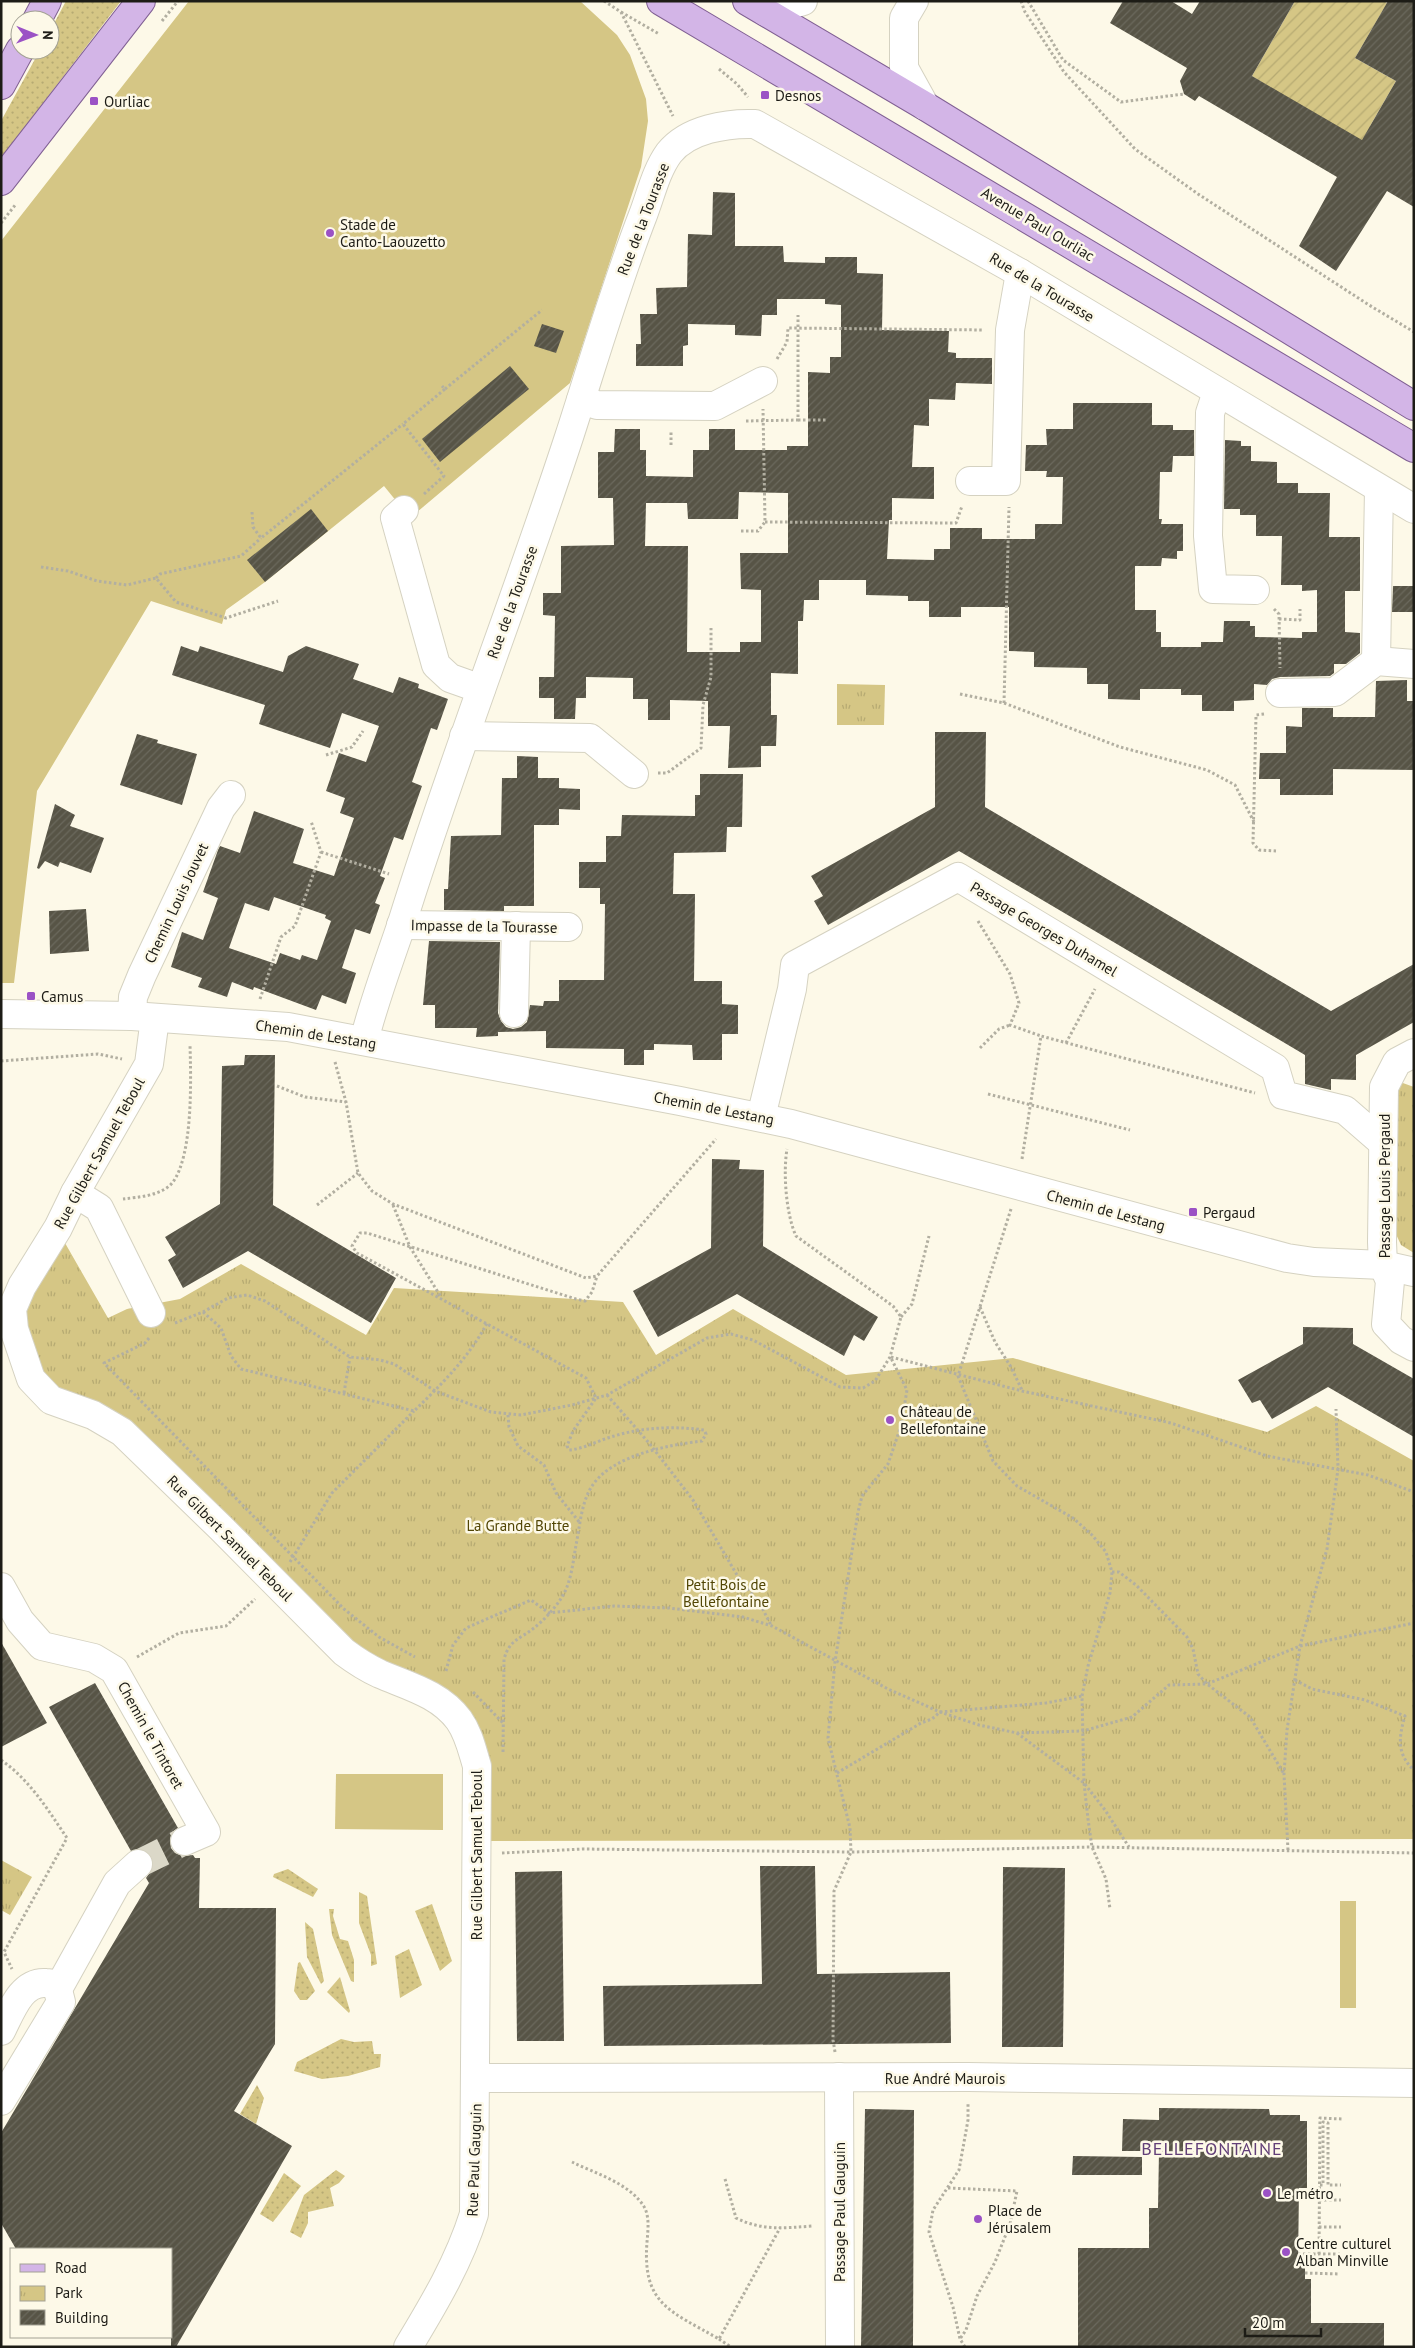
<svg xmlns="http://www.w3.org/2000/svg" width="1415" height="2348" font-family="'PT Sans',sans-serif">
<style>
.grass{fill:url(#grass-dots)}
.park{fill:url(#park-tufts)}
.garden{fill:url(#garden-furrows)}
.pitch{fill:#d5c685}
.building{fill:url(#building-hatch);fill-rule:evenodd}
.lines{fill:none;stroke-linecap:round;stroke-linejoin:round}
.minor-tunnel{stroke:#dbd8c8;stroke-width:28;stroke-dasharray:28 14;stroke-linecap:butt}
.minor-casing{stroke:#d5d2c1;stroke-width:30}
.major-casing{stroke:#806093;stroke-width:30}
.path{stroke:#b2afa1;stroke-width:3;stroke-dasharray:2.5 2.5;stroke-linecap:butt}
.minor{stroke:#fff;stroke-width:28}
.major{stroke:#d3b5e7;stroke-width:28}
.poi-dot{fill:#9b52c5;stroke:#fdf9e8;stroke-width:2}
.labels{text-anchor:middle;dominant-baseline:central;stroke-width:5;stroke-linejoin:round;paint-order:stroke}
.poi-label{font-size:15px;fill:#1d1c16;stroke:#fdf9e8;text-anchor:start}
.street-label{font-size:15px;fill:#1d1c16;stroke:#fdf9e8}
.park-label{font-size:15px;fill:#514504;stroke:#fdf9e8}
.quarter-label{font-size:18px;letter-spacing:1px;fill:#623f78;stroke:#fdf9e8}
</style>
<defs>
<pattern id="grass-dots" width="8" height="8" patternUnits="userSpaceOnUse" patternTransform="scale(1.25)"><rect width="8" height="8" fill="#d5c685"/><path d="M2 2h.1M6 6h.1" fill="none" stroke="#b6aa72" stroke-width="1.8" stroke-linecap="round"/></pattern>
<pattern id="park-tufts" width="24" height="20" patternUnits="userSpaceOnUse" patternTransform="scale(1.25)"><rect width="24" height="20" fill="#d5c685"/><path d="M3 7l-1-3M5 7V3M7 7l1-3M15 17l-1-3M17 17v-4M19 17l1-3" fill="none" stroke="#b6aa72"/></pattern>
<pattern id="garden-furrows" width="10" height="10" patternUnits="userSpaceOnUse" patternTransform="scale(1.25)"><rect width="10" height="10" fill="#d5c685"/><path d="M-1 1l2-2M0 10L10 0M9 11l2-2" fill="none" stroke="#b6aa72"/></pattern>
<pattern id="building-hatch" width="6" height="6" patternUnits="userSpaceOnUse" patternTransform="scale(1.25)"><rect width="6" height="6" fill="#575446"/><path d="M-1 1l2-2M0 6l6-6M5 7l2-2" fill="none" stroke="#6b695d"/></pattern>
</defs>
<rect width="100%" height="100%" fill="#fdf9e8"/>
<g class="grass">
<path d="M66,1H121L1,158V121L40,50H50V31Z"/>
<path d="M288,1869L318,1889L313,1897L273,1877L274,1874Z"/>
<path d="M359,1892L367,1896L377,1964L371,1966V1955L359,1923Z"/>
<path d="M432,1904L452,1961L440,1971L415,1911Z"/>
<path d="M329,1909H334L333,1916L340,1939L348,1941L354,1960V1982L351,1981L332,1935Z"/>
<path d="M305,1922L313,1929L324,1981L321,1984L307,1957Z"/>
<path d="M409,1949L422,1985L400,1998L395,1956Z"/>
<path d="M300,1962L315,1991L307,2000H300L294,1991L298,1963Z"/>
<path d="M340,1977L350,2011L349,2013L327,1992Z"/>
<path d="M341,2039L354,2042L372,2041L374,2054H381L380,2067L348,2076L322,2079L294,2071L297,2062Z"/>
<path d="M257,2085L264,2098L256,2124L240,2114Z"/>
<path d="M336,2170L345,2176L339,2183L330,2188L334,2206L308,2212V2223L301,2238L290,2232L304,2195Z"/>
<path d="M284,2173L301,2186L273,2222L260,2214Z"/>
</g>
<g class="park">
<path d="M837,684L885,685L884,725H837Z"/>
<path d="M1400,1082L1414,1087V1253L1401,1245L1395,1232L1394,1092Z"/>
<path d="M61,1236L108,1318L127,1309L180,1299L241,1264L366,1335L394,1288L623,1302L656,1355L733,1309L846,1375L1013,1358L1267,1432L1316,1406L1414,1461V1839L482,1841L470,1731L360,1655L57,1393L39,1374L17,1308Z"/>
<path d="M1,1860L32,1877L10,1915L1,1910Z"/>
</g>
<path class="garden" d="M1295,1H1383L1387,3L1355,58L1396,81L1370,126L1375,154L1252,76Z"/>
<g class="pitch">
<path d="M189,1H580L617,35L630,55L646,99L648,121L641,167L570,383L410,518L384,486L265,582L226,610L222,624L151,601L37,791L14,983H1V241Z"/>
<path d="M336,1774H443V1830L335,1829Z"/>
<rect x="1340" y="1901" width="16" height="107"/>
</g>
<g class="building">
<path d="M1123,1H1171L1192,14L1200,1H1295L1252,76L1362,140L1396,81L1355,58L1388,1H1414V207L1387,191L1336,271L1299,246L1337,177L1199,96L1195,101L1184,94L1180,81L1187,68L1110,23Z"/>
<path d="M713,192L735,193V246H783L784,262L825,263V257H857V273L883,274L882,330L949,331L948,352L956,353V358H992V384L956,383L955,400L929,399V426L914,425L912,467H934V499L892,498V520H889L887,559L934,560V549H950V528H982V539H1035V524H1062L1063,477H1046L1047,471H1025L1026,445H1047L1046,429H1073V403H1152V425H1173V430H1194V456H1173L1172,472H1160L1159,519H1162L1161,524H1183V551H1177V559L1162,558L1161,566H1135V610H1156V632H1161V647H1201V642H1223L1224,621H1250V626H1255V637L1302,638V632H1317V590L1302,591V585H1281L1282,536H1256V515H1240V509H1224L1225,440L1241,441V446H1251V461L1277,462V483H1298V493H1330L1329,537H1360V591H1345V632L1360,633V653L1346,664H1334V673L1330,676L1280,677L1272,679L1267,685L1254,684V700L1234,701V711H1202V695H1181V689H1140V700L1108,699V684H1087V668L1034,667V652L1009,651V607H961V617H929V601H908V596L866,595V580H819V600H804L803,621H798V674L771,673V715H777L776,746H761V767L728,768L730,726H708V701L670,700V720H648V699H633V678L586,677V698H576L575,719H554V698H539V677H554L555,616L543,615V593H561V546L614,545L613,498H598V452H614L615,429H640V450H646V476L693,477V450H709V429H735V450H787V446H808V372L830,373V357H841V305L825,304V299H777V315H762L761,336L735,335V325L688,324V345L683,346V366H636V344H641L640,314H657L656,288L687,287L688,234L712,235ZM739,492L788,493V553H740L741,589L761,590V642H740V652H687L688,546H645L646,503H687L688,519H738Z"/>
<path d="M542,324L564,331L556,353L534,346Z"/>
<path d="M510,366L529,389L440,462L422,439Z"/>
<path d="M311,509L328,531L265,582L247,560Z"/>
<path d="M1393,586H1414V612H1392Z"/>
<path d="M181,646L198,652L200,646L283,672L288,656L306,646L359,664L353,679L393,693L399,677L419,684L418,688L448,699L437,730L431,728L412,782L422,786L403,840L394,837L380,876L385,878L375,903L380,905L370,934L355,929L342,968L356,973L346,1004L322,995L316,1010L254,987L253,990L232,982L227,997L198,987L202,978L171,967L182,932L203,940L218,898L203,892L218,850L220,846L240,853L254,811L304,829L293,863L334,876L354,818L340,813L345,798L326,791L339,753L366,762L379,726L342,713L330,748L259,724L265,705L172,675ZM274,897L326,915L325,918L331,921L317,960L302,955L300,960L280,953L276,964L229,948L245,903L269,911Z"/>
<path d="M1407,680V701H1414V770L1333,769V795H1280V779H1259L1260,753H1286V726L1302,727V708H1333V717H1375L1376,681Z"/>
<path d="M935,732H986L985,807L1331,1011L1414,964V1022L1356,1055V1080L1331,1079V1090L1305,1084V1055L959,851L828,925L814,901L823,896L811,876L935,807Z"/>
<path d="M137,734L158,740L157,743L197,754L182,805L120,785Z"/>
<path d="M517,756L538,757V778H559V788L580,789V810L559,809V825H534V906H504V911L444,910V889H448L451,836L501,835L502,778H517Z"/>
<path d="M700,774H743L742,827H727L726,852L674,853L673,894H695L694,981H722V1004L738,1005V1034H722V1060H693L692,1045L654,1044V1050H644V1065H624V1049L546,1048V1031L498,1032V1036L476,1037L477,1028H435V1005H423L429,941L500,942L498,1013L501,1021L506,1027L513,1029L521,1027L527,1022L530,1005L543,1006L544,1001H559V980H604L605,904H600V888H579V862H606V836H621L622,815L695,816V795H700Z"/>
<path d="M55,804L75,815L70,826L104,838L91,873L60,862L58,867L45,861L39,869L37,868Z"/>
<path d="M86,909L89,951L50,954L49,911Z"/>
<path d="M245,1055H275L273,1205L396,1278L371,1323L248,1251L183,1288L168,1260L176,1255L165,1237L220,1204L222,1066L244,1065Z"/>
<path d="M712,1159L740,1160L739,1169L764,1170L763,1246L878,1317L864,1341L854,1335L844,1356L737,1294L658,1337L633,1291L711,1248Z"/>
<path d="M1303,1327L1353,1328V1344L1414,1379V1437L1328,1387L1272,1419L1260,1400L1252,1403L1238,1380L1303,1344Z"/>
<path d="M1,1642L47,1723L1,1747Z"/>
<path d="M95,1683L178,1828L172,1832L170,1839L171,1848L175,1853L183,1856L193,1855L195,1858H200L199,1908H276L275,2044L234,2111L292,2146L176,2347H171V2249H16L1,2223V2133L149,1883L146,1878L153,1868V1860L149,1853L142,1849L131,1851L49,1707Z"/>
<path d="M760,1866H815L817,1974L950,1972L951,2043L604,2046L603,1986L762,1984Z"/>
<path d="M1003,1867L1065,1868L1063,2047H1002Z"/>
<path d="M562,1871L564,2041H517L515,1872Z"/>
<path d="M1159,2108L1269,2109L1270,2115H1300V2121H1307V2188H1299L1298,2264L1305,2265V2279H1311V2323H1384V2347H1078V2248H1149V2208H1158L1159,2151H1122L1123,2119L1159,2120Z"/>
<path d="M865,2109L914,2110L913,2347H861Z"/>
<path d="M1073,2156L1142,2157V2175H1072Z"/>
</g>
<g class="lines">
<path class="minor-tunnel" d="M138,1864L185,1841"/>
<g class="minor-casing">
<g id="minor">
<path d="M914,1L904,18V68L925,106"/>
<path d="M766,12L803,1"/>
<path d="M1217,392L1210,413L1208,536L1213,589L1255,590"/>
<path d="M581,400L597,405L715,406L763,381"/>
<path d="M970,481H1006L1010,330L1020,273"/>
<path d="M404,510L395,518L436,665L450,678L481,689"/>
<path d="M1376,661L1379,489"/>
<path d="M1280,693L1335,692L1376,661L1414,664"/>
<path d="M464,736L590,738L634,774"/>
<path d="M401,925L568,927"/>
<path d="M514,1013L516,926"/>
<path d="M1,1014L132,1016L288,1027L680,1101L791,1124L1287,1258L1314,1262L1383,1265L1414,1272"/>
<path d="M132,1016L133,997L142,975L221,808L231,795"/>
<path d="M155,1018L149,1064L75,1193L58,1228L22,1286L12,1309L14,1329L31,1379L51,1400L93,1415L122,1432L221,1528L344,1652C356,1661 367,1668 380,1674C408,1686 440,1694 459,1720C469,1734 472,1750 477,1766L474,2214C459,2262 434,2304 408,2347"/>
<path d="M364,1041C374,1001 389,962 402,923C453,759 516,599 569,437C593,363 615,287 643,215C651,194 656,171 669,153C688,129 727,123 755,124L1020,273L1414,509"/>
<path d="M1414,1053L1397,1062L1384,1087L1382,1242L1383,1265L1390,1281L1386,1324L1401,1340L1414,1347"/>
<path d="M761,1117L792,989L795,965L958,877L1275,1068L1283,1095L1345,1110L1383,1143"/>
<path d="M75,1193L99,1208L151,1313"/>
<path d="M1,1587L20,1621L42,1646L94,1658L114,1670L206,1832L185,1841"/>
<path d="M58,1989L117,1883L138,1864"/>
<path d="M1,2031C11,2012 21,1981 46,1983C57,1983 59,1993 61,2002L1,2101"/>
<path d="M839,2077L840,2347"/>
<path d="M476,2078L968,2077L1414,2083"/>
</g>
</g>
<g class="major-casing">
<g id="major">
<path d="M661,1L1414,448"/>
<path d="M747,1L925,106L1414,406"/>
<path d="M37,20L47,1"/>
<path d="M1,85L20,50"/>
<path d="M1,181L141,1"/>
</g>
</g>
<g class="path">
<path d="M604,1L621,12L673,116"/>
<path d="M1021,1L1025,12L1064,72L1135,149L1198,194L1369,305L1414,332"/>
<path d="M1028,1L1063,60L1121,102L1184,94"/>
<path d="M621,12L659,34"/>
<path d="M162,21L178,1"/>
<path d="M719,69L737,84L748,97"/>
<path d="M1,223L16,204"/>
<path d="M777,359L787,342L788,328L984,330"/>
<path d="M445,389L542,310"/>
<path d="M798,420H828"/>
<path d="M746,421L798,420V315"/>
<path d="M671,445V430"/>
<path d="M424,494L444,476L403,424L445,389L442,386"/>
<path d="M252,512L253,527L261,538L403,424"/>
<path d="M765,522L956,523L962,506"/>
<path d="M741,531H758L765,522L763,409"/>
<path d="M41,567L68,571L97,581L127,585L156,578L176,602L226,618L278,601"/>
<path d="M156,578L160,574L241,556L261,538"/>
<path d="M1274,609L1279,614L1280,668"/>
<path d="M1279,619L1300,620V609"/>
<path d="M960,694L1004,703L1120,747L1207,770L1235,785L1254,822"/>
<path d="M1004,703L1009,507"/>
<path d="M1264,714L1256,715L1253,843L1259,850L1276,851"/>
<path d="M326,755L352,747L363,731"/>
<path d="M658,773H667L701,748L703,705L711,677V628"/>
<path d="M321,852L389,874"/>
<path d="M978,921L1010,974L1019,1003L1010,1025L1041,1036"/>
<path d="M260,999L281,937L295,926L321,852L311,821"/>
<path d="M1066,1043L1095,989"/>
<path d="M980,1048L999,1029L1010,1025"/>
<path d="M1,1061L98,1054L122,1059"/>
<path d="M335,1062L346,1102L358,1173L372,1191L393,1204L586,1278L597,1276L716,1139"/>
<path d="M277,1086L305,1097L346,1102"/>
<path d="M988,1094L1130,1130"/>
<path d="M1022,1159L1041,1036L1255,1093"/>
<path d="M123,1199C138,1197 162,1196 173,1182C193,1154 191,1080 190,1045"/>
<path d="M317,1205L358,1173"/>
<path d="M393,1205L410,1247L441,1297"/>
<path d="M1011,1209L958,1376L993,1461L1017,1486L1073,1518L1092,1535L1106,1552L1112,1572L1110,1593L1088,1666L1082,1696L1084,1783L1088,1819L1092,1847L1106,1879L1110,1909"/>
<path d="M980,1307L995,1342L1011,1367L1022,1390"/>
<path d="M203,1312L221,1328L231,1356L241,1369L414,1411C441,1385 470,1356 487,1323"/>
<path d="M901,1317L912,1304L929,1236"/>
<path d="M175,1323L203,1312L228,1298L247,1295L265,1301L350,1357L380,1360L394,1364L435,1391L491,1412L521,1415L572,1405L607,1395L707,1338L731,1334L753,1340L840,1387L863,1388L875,1381L890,1357L901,1317L893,1306L796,1236C786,1214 783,1173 787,1149"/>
<path d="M149,1338L145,1343L104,1363L344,1609L379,1637L415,1657"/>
<path d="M891,1357L1022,1391L1171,1423L1267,1456L1368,1475L1414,1492"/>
<path d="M344,1393L350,1357"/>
<path d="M607,1395L649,1443L693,1500L737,1575L760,1604L771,1625"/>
<path d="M508,1415L509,1427L518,1446L544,1465L556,1493L580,1523"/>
<path d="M290,1562L332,1493L414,1411"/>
<path d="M1112,1572H1119L1136,1585L1187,1637L1193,1649L1198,1674L1207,1684L1250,1717L1284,1774"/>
<path d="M137,1657L179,1633L226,1626L255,1599"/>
<path d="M446,1671L453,1645L466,1628L531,1600L549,1613L614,1606L669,1608L743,1617L772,1626L888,1689L940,1712L979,1725L1017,1733L1083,1731L1132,1717L1169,1685L1207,1684L1300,1646L1414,1623"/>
<path d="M1295,1680L1312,1689L1365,1700L1405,1716C1399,1736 1396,1754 1414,1770"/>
<path d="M473,1692L503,1723"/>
<path d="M1017,1733L1084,1783L1105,1810L1129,1847"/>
<path d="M503,1752L504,1659C510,1639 519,1640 534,1628C543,1621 554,1609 560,1600C571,1585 573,1562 576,1545C580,1526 581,1503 592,1486C612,1455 669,1445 702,1441L706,1434L704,1430C674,1426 644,1427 614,1436C599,1440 584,1449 569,1450L567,1446L573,1431L596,1398L586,1378L357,1253L352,1246L360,1233H367L576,1299L585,1301L592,1292L597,1276"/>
<path d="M1,1760C30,1780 48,1810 67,1838L4,1952L12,1969"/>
<path d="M837,1773L921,1723L932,1719L940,1712L1046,1703L1082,1696"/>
<path d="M1288,1850L1284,1774L1287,1730L1300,1646L1327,1549L1338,1469L1336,1409"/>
<path d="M502,1853L582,1849L851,1852L1092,1847L1414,1853"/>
<path d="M835,2052L833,2040L834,1891L851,1852L850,1828L828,1738L835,1662L858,1512L862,1496L888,1464L901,1426L907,1390L891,1358"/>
<path d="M572,2162C595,2173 628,2183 643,2205C650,2215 648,2230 647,2242C642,2305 671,2311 719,2339L780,2228"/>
<path d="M725,2179L736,2218C762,2231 785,2228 813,2226"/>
<path d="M1320,2185H1323V2122L1328,2123V2185H1341"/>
<path d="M948,2188L1017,2191L1010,2224L995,2262L977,2296L966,2330L960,2339"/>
<path d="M1319,2200H1341"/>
<path d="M1319,2227H1341"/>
<path d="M1298,2254H1340"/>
<path d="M1319,2254L1320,2118L1342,2119"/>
<path d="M1305,2273L1340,2274"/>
<path d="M719,2339L731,2347"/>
<path d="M965,2347L960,2339L953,2307L929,2232L933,2210L959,2170L968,2120V2102"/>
</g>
<use href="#minor" class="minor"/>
<use href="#major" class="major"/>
</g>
<g class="poi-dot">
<rect x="760" y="90" width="10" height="10" rx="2.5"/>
<rect x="89" y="96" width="10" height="10" rx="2.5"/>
<circle cx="330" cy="233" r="5"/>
<rect x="26" y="991" width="10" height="10" rx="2.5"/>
<rect x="1188" y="1207" width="10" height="10" rx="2.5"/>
<circle cx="890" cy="1420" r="5"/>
<circle cx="1267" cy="2193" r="5"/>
<circle cx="978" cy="2219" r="5"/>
<circle cx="1286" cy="2252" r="5"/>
</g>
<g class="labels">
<g class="poi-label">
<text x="775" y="95">Desnos</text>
<text x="104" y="101">Ourliac</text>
<text x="340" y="224">Stade de<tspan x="340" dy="17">Canto-Laouzetto</tspan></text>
<text x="41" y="996">Camus</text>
<text x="1203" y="1212">Pergaud</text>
<text x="900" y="1411">Château de<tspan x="900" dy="17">Bellefontaine</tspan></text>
<text x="1277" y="2193">Le métro</text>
<text x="988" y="2210">Place de<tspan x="988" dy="17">Jérusalem</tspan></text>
<text x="1296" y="2243">Centre culturel<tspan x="1296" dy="17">Alban Minville</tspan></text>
</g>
<g class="street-label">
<text transform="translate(643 219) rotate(-69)">Rue de la Tourasse</text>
<text transform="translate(1038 224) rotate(31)">Avenue Paul Ourliac</text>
<text transform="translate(1042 287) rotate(31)">Rue de la Tourasse</text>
<text transform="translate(512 602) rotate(-70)">Rue de la Tourasse</text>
<text transform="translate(176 903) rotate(-65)">Chemin Louis Jouvet</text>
<text transform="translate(484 926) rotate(1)">Impasse de la Tourasse</text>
<text transform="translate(1044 929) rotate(31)">Passage Georges Duhamel</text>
<text transform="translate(316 1034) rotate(9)">Chemin de Lestang</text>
<text transform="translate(714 1108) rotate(11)">Chemin de Lestang</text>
<text transform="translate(99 1153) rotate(-61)">Rue Gilbert Samuel Teboul</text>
<text transform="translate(1384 1186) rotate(-90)">Passage Louis Pergaud</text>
<text transform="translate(1106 1210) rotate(15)">Chemin de Lestang</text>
<text transform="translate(230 1538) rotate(45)">Rue Gilbert Samuel Teboul</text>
<text transform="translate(151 1735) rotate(61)">Chemin le Tintoret</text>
<text transform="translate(476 1855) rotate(-90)">Rue Gilbert Samuel Teboul</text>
<text x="945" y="2078">Rue André Maurois</text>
<text transform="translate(474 2160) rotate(-88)">Rue Paul Gauguin</text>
<text transform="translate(839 2212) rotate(-90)">Passage Paul Gauguin</text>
</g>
<g class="park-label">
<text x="518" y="1525">La Grande Butte</text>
<text x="726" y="1584">Petit Bois de<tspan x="726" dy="17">Bellefontaine</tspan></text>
</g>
<g class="quarter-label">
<text x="1212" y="2148">BELLEFONTAINE</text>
</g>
</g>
<rect width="1415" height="2348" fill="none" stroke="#1d1c16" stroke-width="5"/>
<rect x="10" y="2248" width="162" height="90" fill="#fdf9e8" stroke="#a3a194"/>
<rect x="20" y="2264" width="25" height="8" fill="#d3b5e7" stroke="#a3a194"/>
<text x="55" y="2273" font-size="15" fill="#1d1c16">Road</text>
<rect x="20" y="2286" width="25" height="15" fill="url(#park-tufts)" stroke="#a3a194"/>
<text x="55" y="2298" font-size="15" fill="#1d1c16">Park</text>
<rect x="20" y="2310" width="25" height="15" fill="url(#building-hatch)" stroke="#a3a194"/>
<text x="55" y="2323" font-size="15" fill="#1d1c16">Building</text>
<g transform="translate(35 35) rotate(91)"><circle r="24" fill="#fdf9e8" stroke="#a3a194"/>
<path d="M0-4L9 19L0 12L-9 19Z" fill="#9b52c5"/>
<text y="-8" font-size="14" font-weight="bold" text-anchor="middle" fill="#1d1c16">N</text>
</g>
<path d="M1245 2328v8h76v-8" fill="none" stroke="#1d1c16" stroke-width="2.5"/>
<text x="1252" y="2328" font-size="15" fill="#1d1c16" stroke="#fdf9e8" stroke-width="4" paint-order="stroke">20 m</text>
</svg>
